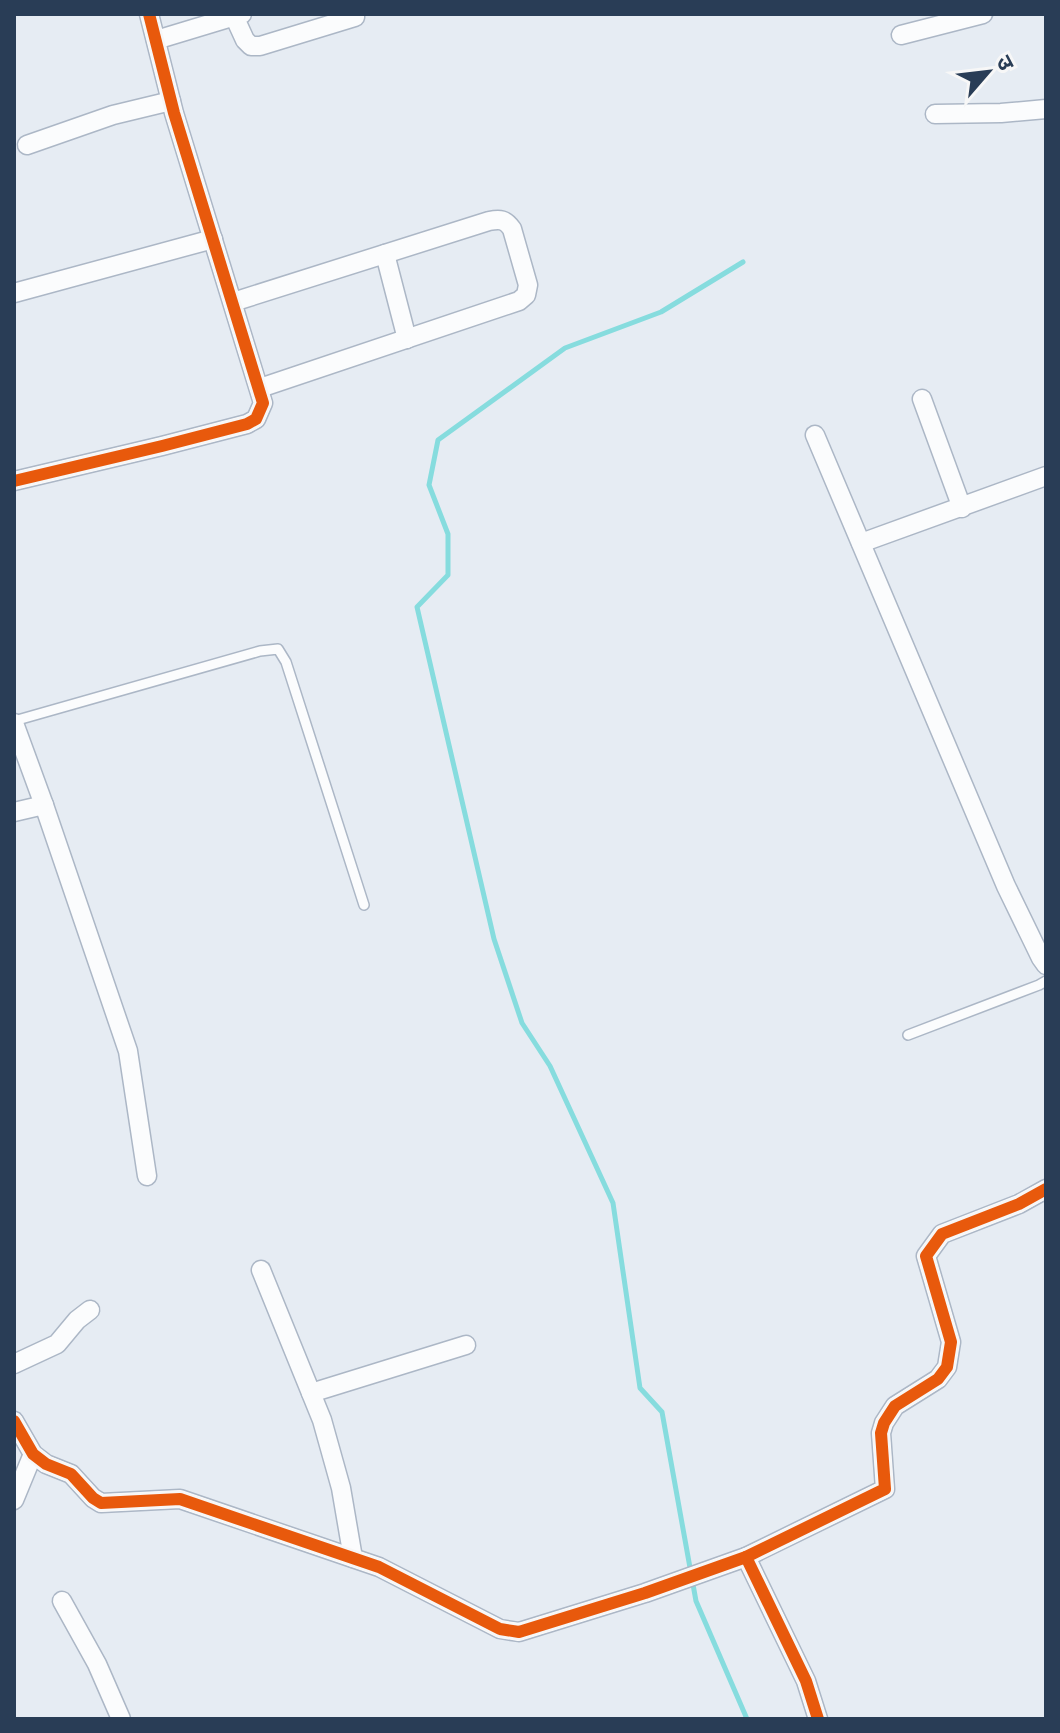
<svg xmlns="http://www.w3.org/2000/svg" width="1060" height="1733" font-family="'Golos Text','Noto Sans Devanagari',sans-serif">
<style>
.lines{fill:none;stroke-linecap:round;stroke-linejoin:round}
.stream{stroke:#86dcde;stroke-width:5}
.service-casing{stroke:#acb7c6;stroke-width:12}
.minor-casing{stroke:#acb7c6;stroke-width:21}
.service{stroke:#fbfcfd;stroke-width:9}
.minor{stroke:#fbfcfd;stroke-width:18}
.cycleway-casing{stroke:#f7f7f7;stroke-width:17}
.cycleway{stroke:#e8590c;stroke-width:12}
</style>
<rect width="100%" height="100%" fill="#e6ecf3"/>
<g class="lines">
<path class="stream" d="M743,262L661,312L565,348L438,440L429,485L448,534V575L417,607L494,939L522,1023L550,1066L613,1203L640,1388L662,1412L696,1601L747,1719"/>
<g class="service-casing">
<g id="service">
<path d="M14,721L260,651L278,649L286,662L364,905"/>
<path d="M908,1035L1039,985L1046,981"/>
</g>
</g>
<g class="minor-casing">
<g id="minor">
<path d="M234,16L245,40L251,46H260L355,17"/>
<path d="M901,35L983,14"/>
<path d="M156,40L242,14"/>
<path d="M935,114L1001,113L1046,109"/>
<path d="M27,145L113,115L171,101"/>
<path d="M385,254L407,339"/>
<path d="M14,293L213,239"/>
<path d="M233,302L489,221C500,219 505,219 512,229L528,285L526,295L519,301L260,388"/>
<path d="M922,399L962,508"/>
<path d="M815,435L1006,886L1041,958L1046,965"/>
<path d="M14,481L162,446L247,424L256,419L263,403L174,113L149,14"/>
<path d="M861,543L1046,476"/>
<path d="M14,723L44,805L128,1051L147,1176"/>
<path d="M14,812L44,805"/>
<path d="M261,1270L322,1420L341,1488L353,1558"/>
<path d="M14,1364L57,1344L77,1320L90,1310"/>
<path d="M311,1393L466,1345"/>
<path d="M14,1421L33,1454L46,1464L71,1474L93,1498L101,1503L180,1499L379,1567L500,1629L519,1632L645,1593L746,1557"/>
<path d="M14,1500L33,1454"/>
<path d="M62,1601L97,1664L121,1719"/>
<path d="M818,1719L806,1681L746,1557L885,1489L881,1433L884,1423L895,1406L938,1379L947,1367L951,1342L926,1256L942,1234L1019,1204L1046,1189"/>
</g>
</g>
<use href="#service" class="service"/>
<use href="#minor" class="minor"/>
<g class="cycleway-casing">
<g id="cycleway">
<path d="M14,481L162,446L247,424L256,419L263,403L174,113L149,14"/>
<path d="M14,1421L33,1454L46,1464L71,1474L93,1498L101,1503L180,1499L379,1567L500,1629L519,1632L645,1593L746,1557"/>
<path d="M818,1719L806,1681L746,1557L885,1489L881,1433L884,1423L895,1406L938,1379L947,1367L951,1342L926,1256L942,1234L1019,1204L1046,1189"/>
</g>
</g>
<use href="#cycleway" class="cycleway"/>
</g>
<rect width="1060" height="1733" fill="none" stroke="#293d56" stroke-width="32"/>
<g transform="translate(988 72) rotate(62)" stroke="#f7f7f7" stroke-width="6" paint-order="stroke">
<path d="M0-6L14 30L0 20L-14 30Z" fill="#293d56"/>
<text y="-12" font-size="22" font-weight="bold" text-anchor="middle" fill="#293d56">उ</text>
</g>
</svg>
